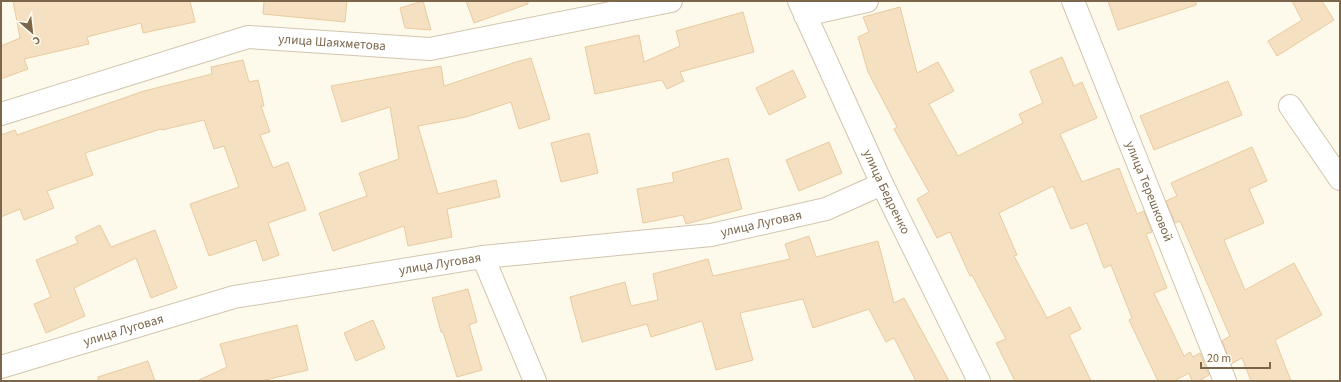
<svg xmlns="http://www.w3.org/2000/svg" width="1341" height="382" font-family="'Source Sans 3',sans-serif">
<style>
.building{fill:#f5e0c1;stroke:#e8cba0}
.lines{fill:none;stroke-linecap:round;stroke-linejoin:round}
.minor-casing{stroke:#d2c5af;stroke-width:24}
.minor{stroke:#fff;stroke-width:22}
.labels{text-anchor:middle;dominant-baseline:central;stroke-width:3;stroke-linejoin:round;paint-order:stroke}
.street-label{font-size:13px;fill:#7b664b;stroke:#fffdf3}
</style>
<rect width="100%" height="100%" fill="#fefaeb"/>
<g class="building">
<path d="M13,1H190L195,22L143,33L141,23L87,37L89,44L24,59L28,69L1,79V46L20,38Z"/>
<path d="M264,1H347L345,22L263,14Z"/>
<path d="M423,1L431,30L405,28L400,8Z"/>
<path d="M466,1H528V4L474,23Z"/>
<path d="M1108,1H1196V5L1118,30Z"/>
<path d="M1292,1H1322L1334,20L1277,56L1268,41L1302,20Z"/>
<path d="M900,7L917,73L938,62L954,91L929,104L958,156L1023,123L1019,114L1043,103L1030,71L1062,57L1074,86L1082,82L1097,118L1060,134L1082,182L1119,168L1137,214L1144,211L1152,232L1146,234L1167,288L1154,293L1184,356L1190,352L1193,357L1200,353L1209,375L1199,381H1192L1189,373L1174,381H1158L1129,320L1132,318L1111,265L1104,268L1087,223L1071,229L1053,186L999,213L1017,255L1014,256L1047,318L1070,307L1081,329L1069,335L1091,381H1015L996,343L1006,339L972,275L970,276L950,232L937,238L917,199L929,192L894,129L897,127L868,72L858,37L869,32L863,17Z"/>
<path d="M743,12L754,52L680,72L684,81L667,89L662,80L595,94L585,47L639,35L644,62L680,46L676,31Z"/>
<path d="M531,58L550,119L519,129L511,102L466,117L418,126L438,194L496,180L500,197L447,209L452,237L408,246L404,226L333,251L319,213L367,196L359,173L399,159L390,107L342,122L331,86L441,66L444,86L516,62Z"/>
<path d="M243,60L249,82L258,80L264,106H261L270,132L260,135L273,168L288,162L306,210L268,223L279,255L263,261L256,240L209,256L190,204L239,187L224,146L214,149L204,120L162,130L161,129L85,153L93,175L47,191L54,208L24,220L20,209L1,217V135L15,130L17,135L144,91L212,74L211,67Z"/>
<path d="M793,70L806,97L769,115L756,88Z"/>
<path d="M1228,81L1242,115L1154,150L1140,116Z"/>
<path d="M589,133L598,173L561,182L551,143Z"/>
<path d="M829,142L842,173L799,191L786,160Z"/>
<path d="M1252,147L1267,181L1249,189L1264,223L1224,240L1245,290L1294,263L1322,315L1275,340L1291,381H1251L1242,358L1231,364L1222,341L1230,336L1180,221L1175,223L1166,201L1177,196L1171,183Z"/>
<path d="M728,158L742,209L686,224L683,215L643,223L637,189L674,182L672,173Z"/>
<path d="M100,225L111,247L155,230L177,288L151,298L136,258L74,288L85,316L46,333L34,304L51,297L36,260L78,243L75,237Z"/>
<path d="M809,236L816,257L878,241L894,303L904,298L949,381H916L894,338L886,342L869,309L813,328L803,299L740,313L753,360L716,370L702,321L651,337L647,324L582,342L570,297L625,282L631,306L658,300L653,274L708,259L713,276L790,259L785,244Z"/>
<path d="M468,289L477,322L469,325L482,370L457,377L443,332H441L432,298Z"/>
<path d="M373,320L385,348L356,361L344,333Z"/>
<path d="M297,325L308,370L261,381H197L227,367L220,344Z"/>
<path d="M148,361L155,381H98V377Z"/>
</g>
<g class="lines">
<g class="minor-casing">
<g id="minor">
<path id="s1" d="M799,1L882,184L979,381"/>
<path id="s2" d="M1073,1L1225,381"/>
<path d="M805,15L867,1"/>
<path d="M1290,106L1340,179"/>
<path id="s3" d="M1,114L248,37L430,49L671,1"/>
<path d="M483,257L535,381"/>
<path id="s4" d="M1,367L234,297L483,257L711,235L826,209L882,184"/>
</g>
</g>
<use href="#minor" class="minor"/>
</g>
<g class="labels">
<g class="street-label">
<text stroke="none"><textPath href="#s3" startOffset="343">улица Шаяхметова</textPath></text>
<text stroke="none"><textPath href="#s2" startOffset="205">улица Терешковой</textPath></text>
<text stroke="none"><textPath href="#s1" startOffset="210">улица Бедренко</textPath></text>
<text stroke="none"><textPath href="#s4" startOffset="776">улица Луговая</textPath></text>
<text stroke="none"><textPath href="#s4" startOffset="452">улица Луговая</textPath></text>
<text stroke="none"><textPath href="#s4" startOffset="128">улица Луговая</textPath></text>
</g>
</g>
<rect width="1341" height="382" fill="none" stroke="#7b664b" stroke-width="4"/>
<g transform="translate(32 32) rotate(152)" stroke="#fffdf3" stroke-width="3" paint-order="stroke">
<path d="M0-3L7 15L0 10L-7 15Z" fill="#7b664b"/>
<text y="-6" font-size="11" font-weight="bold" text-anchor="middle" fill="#7b664b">С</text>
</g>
<path d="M1201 362v6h69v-6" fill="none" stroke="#7b664b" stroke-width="2"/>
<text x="1207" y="362" font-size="12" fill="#7b664b" stroke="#fffdf3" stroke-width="3" paint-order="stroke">20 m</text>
</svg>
